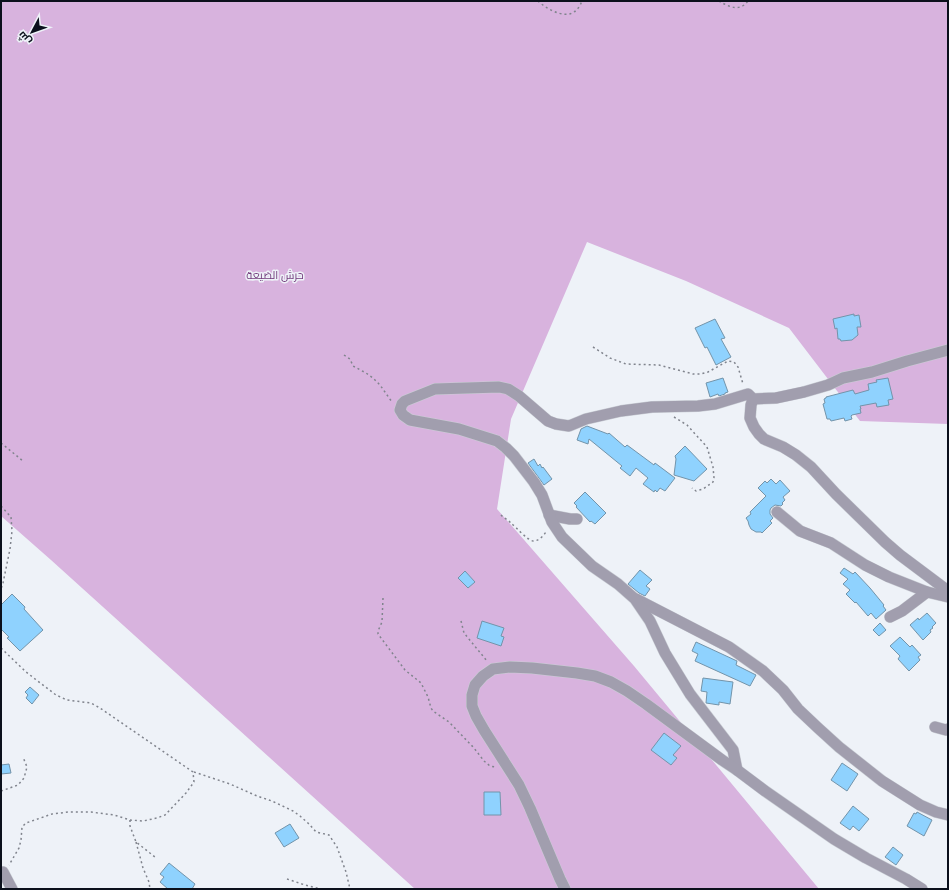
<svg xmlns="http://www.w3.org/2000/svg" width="949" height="890" font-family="'Public Sans',Cairo,sans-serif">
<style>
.green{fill:#d8b3de}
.building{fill:#8fd2fe;stroke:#7394aa}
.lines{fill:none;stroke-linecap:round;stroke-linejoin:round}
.minor-casing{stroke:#caced5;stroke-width:12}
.path{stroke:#80848d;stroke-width:1.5;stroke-dasharray:2 3;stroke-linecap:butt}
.minor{stroke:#a19eae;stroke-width:11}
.labels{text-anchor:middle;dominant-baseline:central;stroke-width:3;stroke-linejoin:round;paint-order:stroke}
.park-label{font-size:11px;fill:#71397b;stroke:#eef2f8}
</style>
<rect width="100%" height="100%" fill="#eef2f8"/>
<path class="green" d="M1,1H948V424L860,421L789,328L686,281L587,242L511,419L497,509L634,666L819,889H415L51,560L1,516Z"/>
<g class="building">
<path d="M854,314V316L859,315L861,327H857L858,335L852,340L841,341L840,339H838L837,328L835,329L833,319Z"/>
<path d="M715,319L725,338L721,339L731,357L716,365L707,347L705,348L695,328Z"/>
<path d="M723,378L728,392L725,393V394L719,396L718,394L710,397L706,383Z"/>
<path d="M888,378L893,399L888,400L889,405L877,407L876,403L860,406L861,409H860L861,413L852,415L851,416L852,419L845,421L844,418L831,421L830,419H827L823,404L825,403L824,399L826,398V397L853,390L855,394L869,390L868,384L877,382L876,380Z"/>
<path d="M587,426L608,434L609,433L625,447L627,445L654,465L655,463L675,478L665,491L660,488L657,492L655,490L654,492L643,484L648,478L636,468L630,476L620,468L622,466L589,439L588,444L577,440L581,429Z"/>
<path d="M685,446L707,469L694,481L674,475L676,459L675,456Z"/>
<path d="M534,459L538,466L540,464L542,468L543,467L552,479L544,485L528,463Z"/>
<path d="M771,479L776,484L780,480L790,491L783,497L785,500L782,503L783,504L781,506L775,505L771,508L770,510V514L773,518L770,521L772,523L762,533L761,532H756L751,529L749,525L748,521L746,518L751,514L750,512L766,496L758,488L765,481L767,483Z"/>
<path d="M585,492L606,513L595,524L591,521L590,522L576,507L577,506L574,503Z"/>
<path d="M844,568L853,574L855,572L870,588L884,605L883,606L886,610L876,619L871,613L868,616L856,602L855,603L846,594L850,590L843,584L848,579L840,573Z"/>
<path d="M640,570L652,580L646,586L650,589L645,596L639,593L628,584Z"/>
<path d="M465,571L475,582L468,588L458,578Z"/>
<path d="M12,594L25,607L24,609L43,630L20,651L7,638L9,637L1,629V605Z"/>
<path d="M927,613L936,623L932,627L933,628L930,630L931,632L923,640L910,625L918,618L919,620Z"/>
<path d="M482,621L504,628L501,636L504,637L501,646L477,638Z"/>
<path d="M880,623L886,630L879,636L873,630Z"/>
<path d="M900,637L910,647L912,645L921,655L918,657L920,660L909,671L898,659L900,656L890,646Z"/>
<path d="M696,642L737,661L736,665L756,675L750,686L695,661L698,654L692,651Z"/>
<path d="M703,678L733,682L730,704L719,702V705L706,703L707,692L701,691Z"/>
<path d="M30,687L39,695L32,704L26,698L28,695L25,692Z"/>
<path d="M664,733L681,746L673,755L677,758L671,765L651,750Z"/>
<path d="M842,763L858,774L847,791L831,780Z"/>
<path d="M9,764L11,773L1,774V765Z"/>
<path d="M484,792H500L501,815H484Z"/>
<path d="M853,806L869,819L859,831L853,826L850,830L840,823Z"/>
<path d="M917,812L932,820L924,836L907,826L914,813L916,814Z"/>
<path d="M290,824L299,838L284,847L275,833Z"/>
<path d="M893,847L903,855L896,865L885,857Z"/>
<path d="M169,863L195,884L192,889H168L160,882L164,877L160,874Z"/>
</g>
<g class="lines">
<g class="minor-casing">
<g id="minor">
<path d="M753,399L751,405L750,418L754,427L759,434L764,439L783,447L796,455L811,467L836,494L885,542L900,555L948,591"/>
<path d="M777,512L800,531L831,543L865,565L889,577L927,592L948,597"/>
<path d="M549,515L570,519H577"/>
<path d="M636,599L729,647L763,671L783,690L798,709L817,727L839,747L882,781L920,805L936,812L948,815"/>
<path d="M890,617L902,611L927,592"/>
<path d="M935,727L946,730L948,729"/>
<path d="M737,770L733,750L690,694L665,653L650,621L635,599L618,584L592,566L562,537L552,522L542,495L534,482L514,456L506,448L497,441L459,429L410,420L403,415L400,410L402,404L405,401L435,389L499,387L508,389L519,396L548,421L556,424L569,426L586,419L621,411L652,407L698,406L715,404L748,394L753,399L776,398L804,392L828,385L843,378L872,372L907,361L948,350"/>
<path d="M3,872L12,889"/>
<path d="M565,889L560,879L530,808L519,785L484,730L476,716L472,706V695L475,685L483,676L493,669L510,667L532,668L577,673L595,676L611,682L627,691L646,704L722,760L737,770L765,791L834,839L866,858L906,879L922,889"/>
</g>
</g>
<g class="path">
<path d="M538,1C545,8 563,18 572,13C577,11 580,6 582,1"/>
<path d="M719,1C729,7 740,12 748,1"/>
<path d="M593,347L610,358L626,364L659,365L693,374H701L708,372L728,361L734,362L738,367L743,384"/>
<path d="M344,355L350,359L353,366L366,373L373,378L380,385L392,402"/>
<path d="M674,417L687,425L707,447L713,467L714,478L713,482L703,489L696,491L692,488"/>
<path d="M1,443L23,461"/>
<path d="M1,506L11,517L12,531L10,549L3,583L1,589"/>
<path d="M501,515C504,518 508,520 511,523C516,527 527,540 533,541C539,541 543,536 546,532"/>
<path d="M383,598L382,622L378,631V634L405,670L421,683L428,697L431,708L433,711L449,722L474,748L484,761L490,766L495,767"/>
<path d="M461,621L464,633L487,661"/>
<path d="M1,648L26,672L56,695L67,700L91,703L100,708L193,772L194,782L186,793L165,815L157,818L143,821L130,820L114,815L91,812H68L52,814L26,823L22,827L21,840L19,848L9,865"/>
<path d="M194,772L230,784L257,796L272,801L293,811L300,816L309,824L316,832L329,835L337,847L346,872L350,889"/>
<path d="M1,791L18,785L24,778L27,767L23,757"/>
<path d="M130,820V826L136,842L155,857"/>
<path d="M136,842L143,868L149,882L150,889"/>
<path d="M287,879L305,885L321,889"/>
</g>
<use href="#minor" class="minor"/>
</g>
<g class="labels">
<g class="park-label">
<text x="275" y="275">حرش الضيعة</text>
</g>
</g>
<rect width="949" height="890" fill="none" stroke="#0b101c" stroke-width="4"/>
<g transform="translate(32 32) rotate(229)" stroke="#eef2f8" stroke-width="3" paint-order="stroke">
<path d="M0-3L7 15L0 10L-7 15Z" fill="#0b101c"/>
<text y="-6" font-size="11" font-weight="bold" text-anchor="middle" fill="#0b101c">ش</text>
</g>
</svg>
